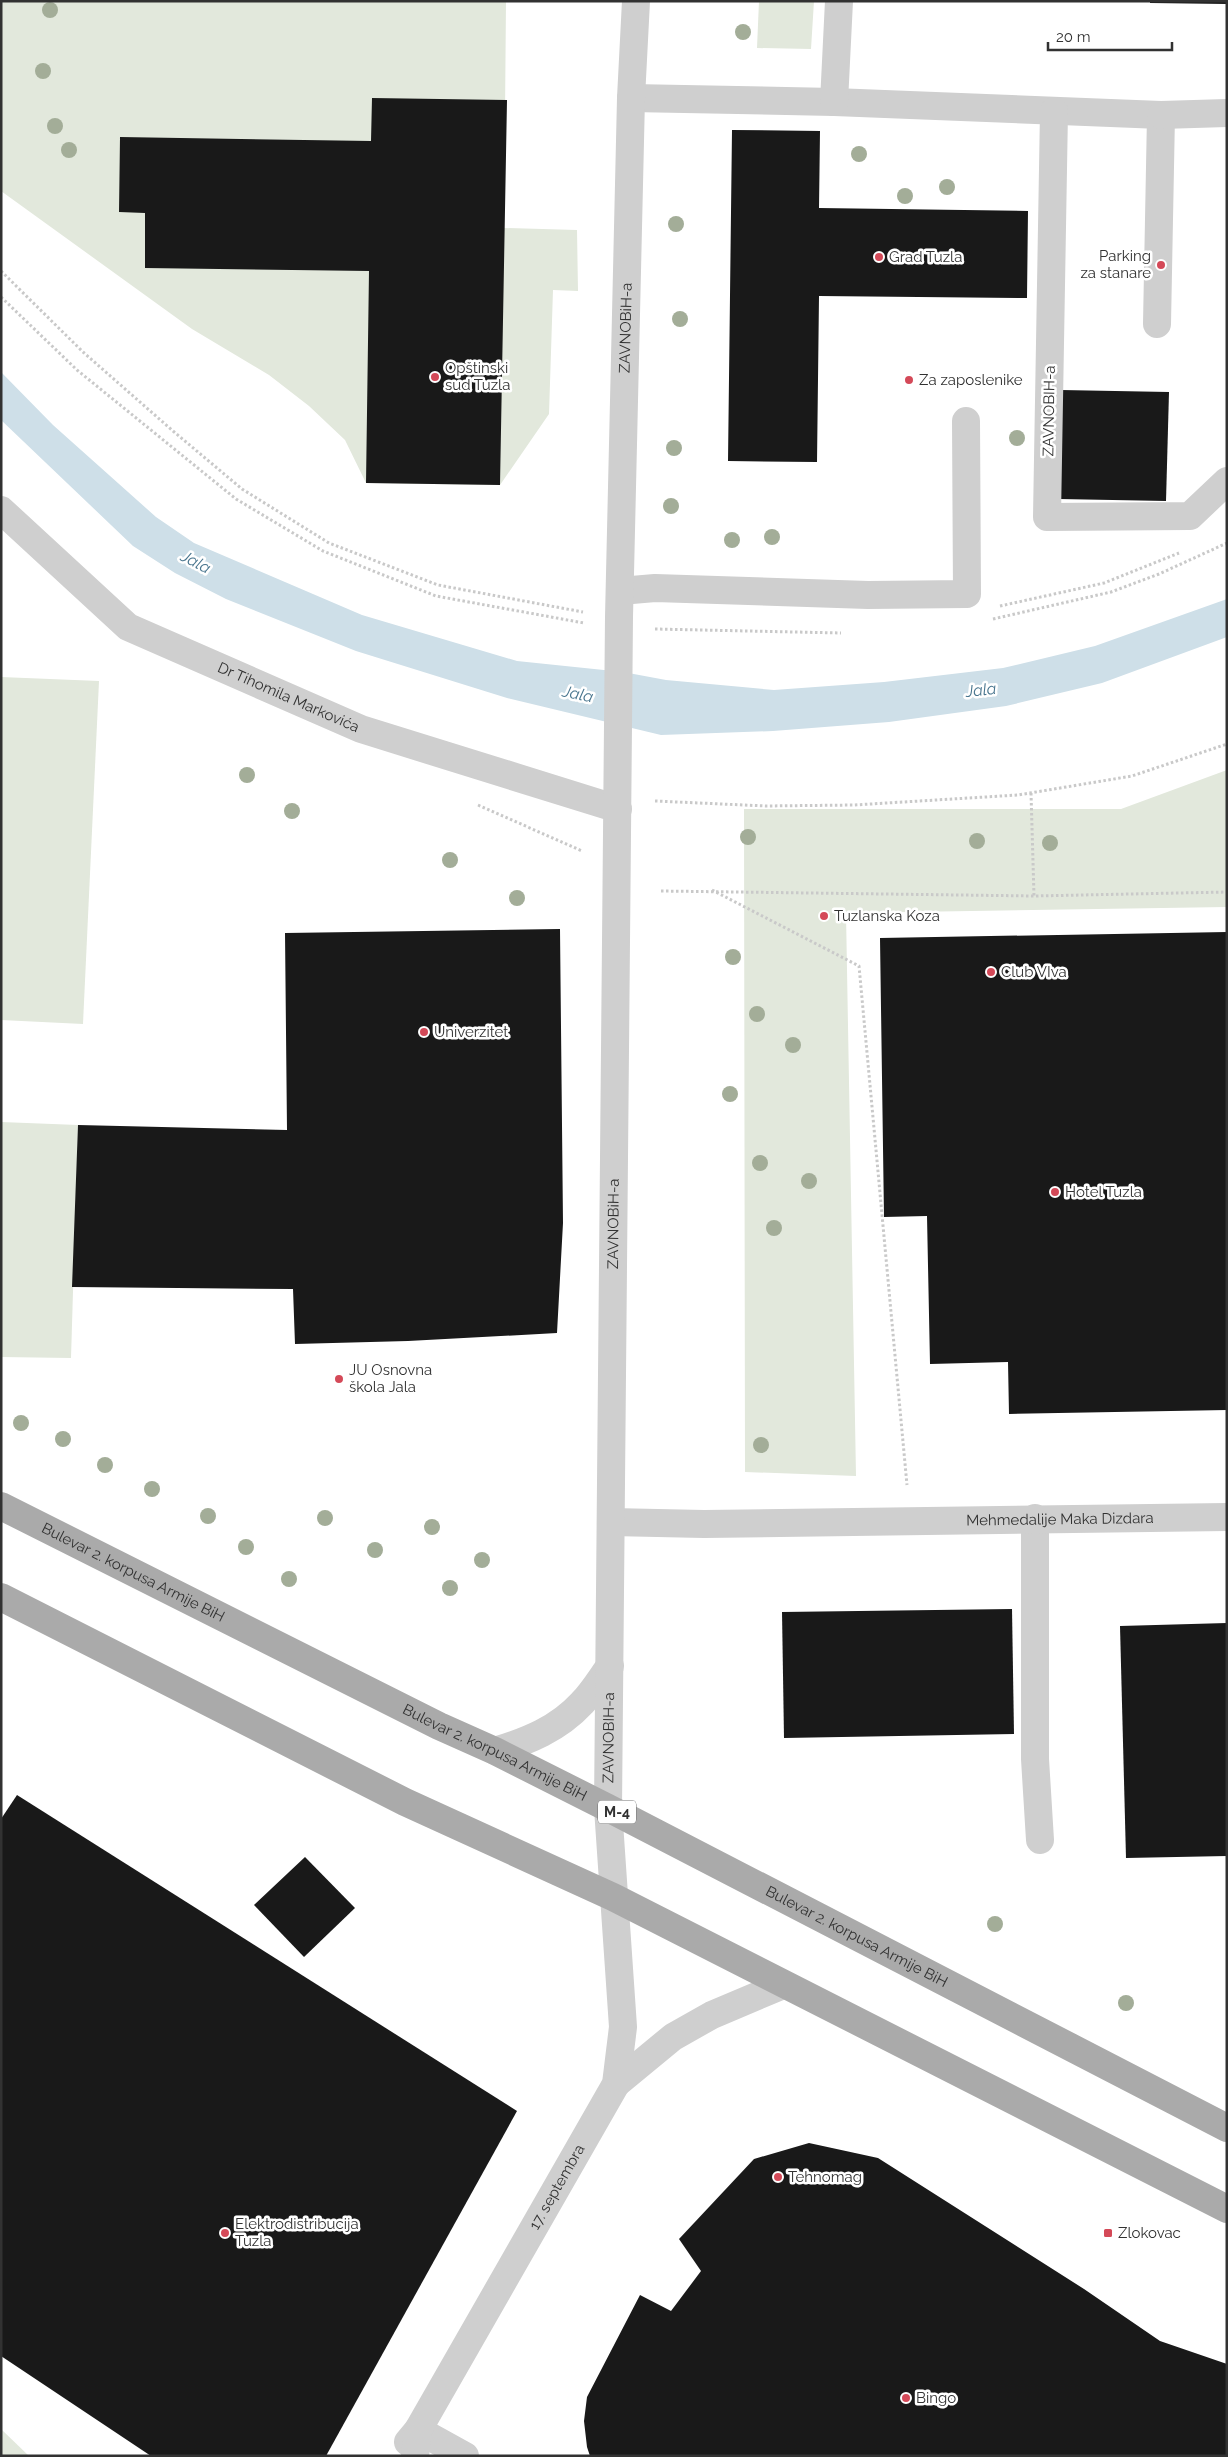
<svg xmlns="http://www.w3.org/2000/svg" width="1228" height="2457" font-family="Raleway,sans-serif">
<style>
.green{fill:#e2e8dc}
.water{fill:#cedfe8}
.building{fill:#191919}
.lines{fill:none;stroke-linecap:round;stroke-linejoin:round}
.path{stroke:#c9c9c9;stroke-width:3;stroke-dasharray:2.5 2.5;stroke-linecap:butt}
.minor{stroke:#cfcfcf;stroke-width:28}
.major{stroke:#aaa;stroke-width:28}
.tree{fill:#a3ad98}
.poi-dot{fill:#d44958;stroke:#fff;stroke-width:2}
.labels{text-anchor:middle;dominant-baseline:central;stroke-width:5;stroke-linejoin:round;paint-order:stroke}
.shield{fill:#fff;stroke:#707070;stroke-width:1}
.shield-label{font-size:14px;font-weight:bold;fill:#323232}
.poi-label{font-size:15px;fill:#323232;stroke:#fff;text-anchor:start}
.street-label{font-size:15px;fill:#323232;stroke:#fff}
.water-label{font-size:16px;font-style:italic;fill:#47748d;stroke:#fff}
</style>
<rect width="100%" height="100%" fill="#fff"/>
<g class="green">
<path d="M1,1H506L504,228L577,230L578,291L553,290L549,414L500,485L366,483L345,440L309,406L269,375L192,329L1,191Z"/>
<path d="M759,1H814L811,49L757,48Z"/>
<path d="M1,677L99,681L83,1024L1,1020Z"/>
<path d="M1227,770V907L846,913L856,1476L745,1472L744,809H1121Z"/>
<path d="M1,1122L78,1125L71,1358L1,1357Z"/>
<path d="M1,2429L29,2456H1Z"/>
</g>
<path class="water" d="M1,372L53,425L156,517L194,543L362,615L517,661L623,672L666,680L774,690L884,682L1003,668L1095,646L1227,599V637L1102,683L1006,706L889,722L773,731L661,735L507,698L356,651L226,599L175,573L133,546L1,420Z"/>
<g class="building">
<path d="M1150,1H1227V4L1150,3Z"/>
<path d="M372,98L507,100L500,485L366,483L369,271L145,268V213L119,212L120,137L371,141Z"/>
<path d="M732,130L820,131L819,208L1028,211L1027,298L819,296L817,462L728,461Z"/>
<path d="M1061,390L1169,392L1166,501L1059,499Z"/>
<path d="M560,929L563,1223L557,1333L408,1341L295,1344L293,1289L72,1287L78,1125L287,1130L285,933Z"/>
<path d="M1227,932V1410L1009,1414L1008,1362L930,1364L927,1216L884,1217L880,938Z"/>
<path d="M1012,1609L1014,1734L784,1738L782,1612Z"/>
<path d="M1227,1623V1856L1126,1858L1120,1626Z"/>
<path d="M17,1795L517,2111L326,2456H151L1,2356V1819Z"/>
<path d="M305,1857L355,1908L304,1957L254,1905Z"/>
<path d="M809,2143L878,2158L1084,2289L1160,2341L1227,2364V2456H590L587,2447L584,2421L587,2397L640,2295L671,2311L701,2271L679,2239L754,2159Z"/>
</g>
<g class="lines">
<g class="path">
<path d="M1,271L83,352L173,431L242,489L329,543L438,585L583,612"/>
<path d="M1,297L77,370L236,499L323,551L436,596L584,623"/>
<path d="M1000,606L1104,583L1179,553"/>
<path d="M993,619L1111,592L1159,574L1227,543"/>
<path d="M655,629L841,633"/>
<path d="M1031,793L1034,896"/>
<path d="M655,801L766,806L854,805L1018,795L1132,776L1227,744"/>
<path d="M478,805L582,851"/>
<path d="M712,890L859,966L907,1485"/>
<path d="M661,891L1034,896L1227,892"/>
</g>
<g class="minor">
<path d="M631,98L834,102L1161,115L1157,324"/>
<path d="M834,102L839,1"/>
<path d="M1054,111L1047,517L1190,516L1227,481"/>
<path d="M1161,115L1227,113"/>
<path id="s1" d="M1,510L128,627L361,729L618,809"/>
<path d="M620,591L655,588L868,595L967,594L966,421"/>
<path d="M1035,1518V1759L1040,1840"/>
<path id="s2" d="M611,1522L704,1524L1227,1517"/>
<path d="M495,1751C528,1741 558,1729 582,1703C593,1692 601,1678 610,1666"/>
<path d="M616,2084L673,2037L712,2015L783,1985"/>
<path d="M408,2442L418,2430L465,2456"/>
<path id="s3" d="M415,2456L418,2430L616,2084L623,2027L608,1808L619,617L631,98L636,1"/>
</g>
<g class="major">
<path id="s4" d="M1,1506L439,1726L495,1751L608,1808L1227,2128"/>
<path d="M1,1597L405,1802L613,1897L1227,2209"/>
</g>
</g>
<g class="tree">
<circle cx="50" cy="10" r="8"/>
<circle cx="743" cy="32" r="8"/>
<circle cx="43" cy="71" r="8"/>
<circle cx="55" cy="126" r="8"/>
<circle cx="69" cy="150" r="8"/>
<circle cx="859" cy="154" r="8"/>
<circle cx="947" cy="187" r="8"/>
<circle cx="905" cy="196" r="8"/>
<circle cx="676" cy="224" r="8"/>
<circle cx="680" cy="319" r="8"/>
<circle cx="1017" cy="438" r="8"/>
<circle cx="674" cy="448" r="8"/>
<circle cx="671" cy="506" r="8"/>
<circle cx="772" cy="537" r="8"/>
<circle cx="732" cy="540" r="8"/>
<circle cx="247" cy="775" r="8"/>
<circle cx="292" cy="811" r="8"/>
<circle cx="748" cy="837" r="8"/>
<circle cx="977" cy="841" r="8"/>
<circle cx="1050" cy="843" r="8"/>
<circle cx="450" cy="860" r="8"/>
<circle cx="517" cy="898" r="8"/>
<circle cx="733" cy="957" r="8"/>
<circle cx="757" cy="1014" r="8"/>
<circle cx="793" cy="1045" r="8"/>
<circle cx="730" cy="1094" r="8"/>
<circle cx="760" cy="1163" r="8"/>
<circle cx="809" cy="1181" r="8"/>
<circle cx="774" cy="1228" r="8"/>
<circle cx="21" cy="1423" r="8"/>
<circle cx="63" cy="1439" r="8"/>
<circle cx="761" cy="1445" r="8"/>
<circle cx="105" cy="1465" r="8"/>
<circle cx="152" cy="1489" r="8"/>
<circle cx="208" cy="1516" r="8"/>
<circle cx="325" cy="1518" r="8"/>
<circle cx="432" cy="1527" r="8"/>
<circle cx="246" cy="1547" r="8"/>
<circle cx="375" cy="1550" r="8"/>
<circle cx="482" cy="1560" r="8"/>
<circle cx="289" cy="1579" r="8"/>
<circle cx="450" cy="1588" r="8"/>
<circle cx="995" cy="1924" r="8"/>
<circle cx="1126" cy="2003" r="8"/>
</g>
<g class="poi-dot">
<circle cx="879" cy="257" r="5"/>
<circle cx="1161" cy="265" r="5"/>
<circle cx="435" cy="377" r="5"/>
<circle cx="909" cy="380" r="5"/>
<circle cx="824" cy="916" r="5"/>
<circle cx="991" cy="972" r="5"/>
<circle cx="424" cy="1032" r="5"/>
<circle cx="1055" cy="1192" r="5"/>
<circle cx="339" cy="1379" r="5"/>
<circle cx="778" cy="2177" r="5"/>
<circle cx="225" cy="2233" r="5"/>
<rect x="1103" y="2228" width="10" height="10" rx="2.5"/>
<circle cx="906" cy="2398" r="5"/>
</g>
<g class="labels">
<rect class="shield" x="598" y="1800.5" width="38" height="23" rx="4"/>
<g class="shield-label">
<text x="617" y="1812">M-4</text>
</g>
<g class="poi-label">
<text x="1151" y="256" text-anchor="end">Parking<tspan x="1151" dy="17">za stanare</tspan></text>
<text x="889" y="257">Grad Tuzla</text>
<text x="445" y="368">Opštinski<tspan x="445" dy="17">sud Tuzla</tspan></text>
<text x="919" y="380">Za zaposlenike</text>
<text x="834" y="916">Tuzlanska Koza</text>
<text x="1001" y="972">Club VIva</text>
<text x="434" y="1032">Univerzitet</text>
<text x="1065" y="1192">Hotel Tuzla</text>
<text x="349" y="1370">JU Osnovna<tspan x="349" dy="17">škola Jala</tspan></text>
<text x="788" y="2177">Tehnomag</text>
<text x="235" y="2224">Elektrodistribucija<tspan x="235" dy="17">Tuzla</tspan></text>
<text x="1118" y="2233">Zlokovac</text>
<text x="916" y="2398">Bingo</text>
</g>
<g class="street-label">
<text stroke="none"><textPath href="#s3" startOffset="2182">ZAVNOBiH-a</textPath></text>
<text transform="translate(1049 411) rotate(-89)">ZAVNOBIH-a</text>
<text stroke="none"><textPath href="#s1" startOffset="348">Dr Tihomila Markovića</textPath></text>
<text stroke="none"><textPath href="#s3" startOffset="1286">ZAVNOBiH-a</textPath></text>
<text stroke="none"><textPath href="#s2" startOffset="449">Mehmedalije Maka Dizdara</textPath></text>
<text stroke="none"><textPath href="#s4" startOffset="148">Bulevar 2. korpusa Armije BiH</textPath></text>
<text stroke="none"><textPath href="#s3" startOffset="772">ZAVNOBIH-a</textPath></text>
<text stroke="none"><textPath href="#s4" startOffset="552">Bulevar 2. korpusa Armije BiH</textPath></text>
<text stroke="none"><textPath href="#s4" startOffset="958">Bulevar 2. korpusa Armije BiH</textPath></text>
<text stroke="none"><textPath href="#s3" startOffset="306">17. septembra</textPath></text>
</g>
<g class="water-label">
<text transform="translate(196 562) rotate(28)">Jala</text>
<text transform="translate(981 690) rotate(-6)">Jala</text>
<text transform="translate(578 694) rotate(12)">Jala</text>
</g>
</g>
<rect width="1228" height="2457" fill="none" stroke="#323232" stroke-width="5"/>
<path d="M1048 42v8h124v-8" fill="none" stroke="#323232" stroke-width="2.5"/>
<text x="1056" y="42" font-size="15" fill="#323232" stroke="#ffffff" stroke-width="4" paint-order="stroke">20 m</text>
</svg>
